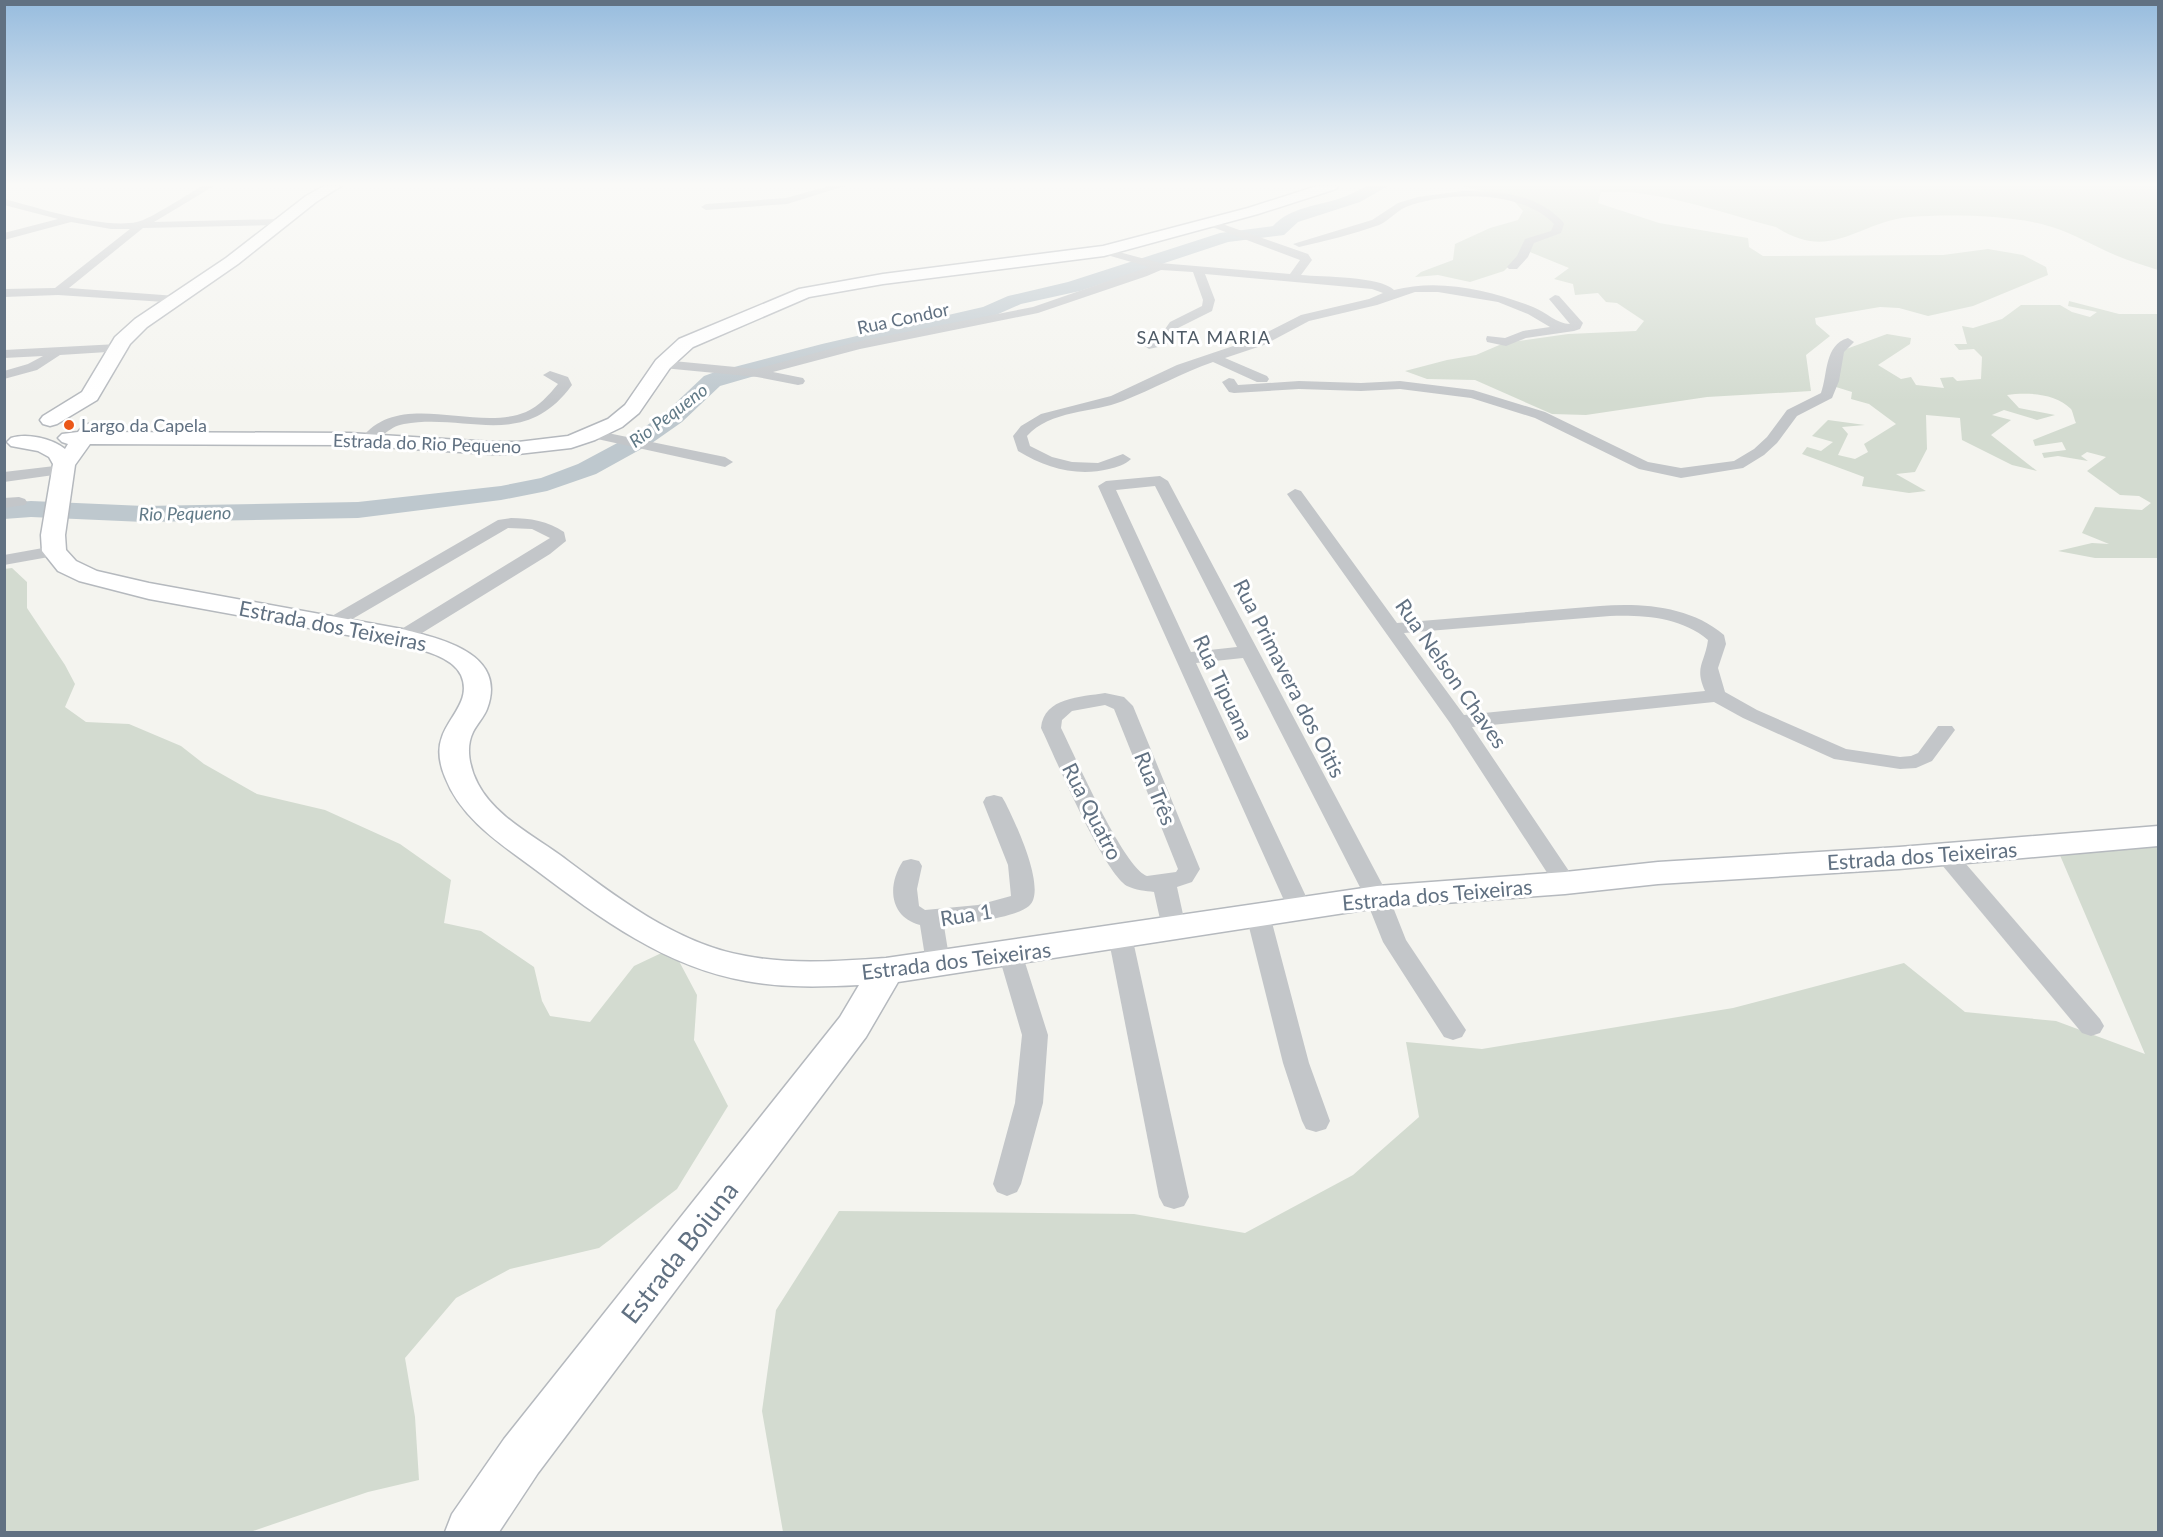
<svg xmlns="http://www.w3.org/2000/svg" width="2163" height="1537" font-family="Lato,sans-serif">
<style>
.green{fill:#d3dbd0}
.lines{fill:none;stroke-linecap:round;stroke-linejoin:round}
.river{fill:#bec8ce;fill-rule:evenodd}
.secondary-casing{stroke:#b5b9be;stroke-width:3}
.street{fill:#c3c6c9;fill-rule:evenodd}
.secondary{fill:#fff;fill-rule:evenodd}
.poi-dot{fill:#eb5718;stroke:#fff;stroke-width:2}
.labels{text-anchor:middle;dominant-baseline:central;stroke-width:6;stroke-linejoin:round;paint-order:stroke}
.far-street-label{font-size:18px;fill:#617182;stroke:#fff}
.far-neighbourhood-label{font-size:18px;letter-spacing:1.5px;fill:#4f5b66;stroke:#fff}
.far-water-label{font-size:18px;font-style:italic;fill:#617a87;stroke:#fff}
.far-poi-label{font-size:18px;fill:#617182;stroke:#fff;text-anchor:start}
.street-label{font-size:21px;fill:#617182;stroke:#fff}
.near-street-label{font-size:26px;fill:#617182;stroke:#fff}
</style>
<rect width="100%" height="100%" fill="#f4f4ef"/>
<g class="green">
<path d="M1462,186H2158V270C2144,265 2129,261 2115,255C2094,246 2074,234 2052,227C2016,215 1949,214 1910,217C1857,222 1831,263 1776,227C1726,214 1651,187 1601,192L1598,203L1659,223L1748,238L1749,247L1763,256L1943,255L1988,249L2023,255L2046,267L2048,275L1973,306L1928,316L1899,308L1880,307L1815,318L1816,324L1830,336L1806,355L1811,391L1707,397L1586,415L1552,414L1475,380L1427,379L1405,371L1447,360L1476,355L1504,343L1568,334L1636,331L1644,321L1617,303L1606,302L1598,293L1575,295L1573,284L1554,279L1569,268L1525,250L1504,271L1470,282L1438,275L1415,277L1421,272L1453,260L1455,244L1490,228L1518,220L1523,211L1511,198Z"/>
<path d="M2069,301L2119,314H2158V558H2095L2058,551L2092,543L2109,544L2082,533L2095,507L2142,510L2151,503L2139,496L2120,495L2087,471L2106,457L2087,452L2081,456L2088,461L2058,456L2044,458L2042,453L2066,450L2062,442L2035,446L2033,440L2076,423C2074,419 2073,412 2071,409C2056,393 2026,392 2007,395L2019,408L2055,415L2037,420L2004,410L1992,415L2011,420L1991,435L2037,471L2012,465L1962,440L1960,418L1926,415L1927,449L1915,472L1896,474L1926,491L1909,493L1862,486L1864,477L1802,454L1807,447L1821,451L1833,442L1812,436L1828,420L1865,425L1842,427L1848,434L1838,455L1855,459L1868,452L1864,444L1896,424L1869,404L1851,399L1852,392L1836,387L1838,352L1887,334L1911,338L1910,344L1878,365L1901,379L1911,377L1916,385L1944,388L1940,378L1953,377L1957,381L1981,379L1982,357L1974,349L1959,350L1954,344H1967L1962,326L1973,328L2002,319L2021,305H2060L2072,312L2090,317L2097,312L2068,306Z"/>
<path d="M12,568L27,582V608L65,665L75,684L65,707L86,722L129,724L181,746L204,764L257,794L325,810L400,844L451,880L444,923L481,931L534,967L542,1001L550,1016L590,1022L634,966L672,948L697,995L694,1040L728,1106L677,1189L599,1248L510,1269L456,1298L405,1358L415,1417L419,1480L368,1492L250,1532H5L4,569Z"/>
<path d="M2158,844V1532H783L762,1411L776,1310L839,1211L1134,1214L1245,1233L1353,1175L1419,1117L1406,1042L1482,1049L1733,1008L1904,963L1965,1012L2056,1021L2145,1054L2059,853Z"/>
</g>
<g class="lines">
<path class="river" d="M1367,186H1388L1360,202L1298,222L1284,235L1228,242L1080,291L1021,304L996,315L827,355L720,386L682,422L652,443L596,474L547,491L501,500L358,518L144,522L31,517L4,519V503L31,501L144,506L358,502L501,486L541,478L578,464L636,433L666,412L704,376L715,372L822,344L983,307L1008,296L1068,282L1220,233L1273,226C1290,207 1318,206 1341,198C1350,195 1358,190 1367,186Z"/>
<g class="secondary-casing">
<g id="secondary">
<path d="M324,186H341L316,202L238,264L147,327L130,344L97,400L57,424L50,426L43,424L40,420L43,416L82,392L115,337L135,319L226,258L306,196Z"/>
<path d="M1317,186H1338L1336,189L1258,214L1104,256L883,284L809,297L693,347L670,368L639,413L622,427L595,440L571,448L518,454H492L349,445L90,444L75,465L65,535L66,550L76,561L97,571L149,583L402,629C441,639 508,653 487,709C484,717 477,724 473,732C465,748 470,769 478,784C494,815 532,835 560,855C615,896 676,944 746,956C792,965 839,961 886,958L1377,886L1565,872L1658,862L1899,847L2158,826V846L1899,869L1658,884L1565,894L1377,908L898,982L866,1037L538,1473L499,1532H445L452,1514L504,1439L840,1017L859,985C821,987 784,988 746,981C665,967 600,918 536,870C501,844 461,819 445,777C440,765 437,750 442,737C449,716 472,700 461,675C452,656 419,649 402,645L149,599L79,581L58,571L42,551L41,535L53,464L49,457L38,451L11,446L7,442L11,438C27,433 51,438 65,449L68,444L62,442L58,438L62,434L78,432C84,424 88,422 98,425L101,429L99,432L349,433L492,442H518L568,436L608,419L625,405L656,360L679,339L799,289L883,274L1103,246L1248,208Z"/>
</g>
</g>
<g class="street">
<path d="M202,186H214L154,222L281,219L286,222L281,225L143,228L69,288L176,296L182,300L180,303L58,295L4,297V289L55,288L130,229H111L71,222L4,240V233L58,219L4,205V199C40,208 101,229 137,222C149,220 188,194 202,186Z"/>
<path d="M829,186H845L787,204L706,210L701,207L706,204L786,198Z"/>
<path d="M1462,191C1499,191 1536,193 1563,222L1564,224L1561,233L1534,243L1528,257L1517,269H1509L1507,267L1517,256L1525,239L1551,231L1554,224C1523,190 1447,191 1406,207C1396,211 1389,221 1379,225C1353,234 1326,241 1299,247L1293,244L1372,220L1398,203L1418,197Z"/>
<path d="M1211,220L1308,254L1312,260L1301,275C1322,277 1380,276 1394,290C1439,278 1490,290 1533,307C1546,312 1557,324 1570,324L1549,299L1555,295L1559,296L1583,323L1580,329L1574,331L1526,338L1506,346L1487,342L1486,339L1487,336L1505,338L1523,331L1550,327L1528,314L1498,302L1438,292H1415L1377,305L1309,321L1264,345L1225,358L1267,376L1269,379L1267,382H1257L1213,362C1182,373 1153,389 1123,401C1093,413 1050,410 1027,436L1030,446L1052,457L1072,462L1098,463L1123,454L1131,459C1125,465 1117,467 1109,469C1077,477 1046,468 1018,451L1013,436L1021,426L1041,414L1111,396L1177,365L1254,339L1301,315L1369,299L1383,293L1372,289L1205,274L1215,300L1212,311L1178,328L1167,345L1149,349L1143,345L1144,342L1158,339L1170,322L1202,306L1203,300L1193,272L1161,270L1147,276L1038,313L860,349L773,372L803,378L805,381L803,384L798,385L757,377L663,368L656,364L663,360L756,369L860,341L1033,307L1149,267L1100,253L1098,251L1104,248L1160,263L1290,274L1300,260L1207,225V221Z"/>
<path d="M1848,338L1854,342L1844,352L1839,381L1832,398L1797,416L1777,443L1764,455L1743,468L1681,478L1639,469L1535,418L1471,398L1400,389L1361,391L1299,389L1234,393L1229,392L1222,382L1229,378L1234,379L1238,385L1299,381L1361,383L1400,381L1473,390L1545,412L1648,462L1681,468L1734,461L1754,449L1767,437L1787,410L1821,393C1828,374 1824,345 1848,338Z"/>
<path d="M118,344L125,348L123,351L60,355L37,370L4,379V371L28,364L43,356L4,358V350Z"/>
<path d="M550,371L568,377L572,385C524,451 468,413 404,424C387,427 382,440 368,443L361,439C399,388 475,433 526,412C539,406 549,395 558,384L543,375Z"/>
<path d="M593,430L725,457L733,462L725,467L588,437L586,434L588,431Z"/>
<path d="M63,465L68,467L71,470L68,473L4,482V472Z"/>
<path d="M1160,476L1168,481L1389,897L1406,940L1466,1030L1462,1037L1453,1040L1444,1037L1383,942L1365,897L1243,658L1196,663L1311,907L1307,913L1299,915L1291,913L1287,907L1098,486L1106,481ZM1155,486L1237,647L1191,652L1116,490Z"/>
<path d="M1295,489L1301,491L1397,623L1600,606C1642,603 1690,606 1724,635L1726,644L1718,668L1725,692L1757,710L1846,749L1900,757L1911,756L1918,753L1938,726H1952L1955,730L1932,761L1916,768L1900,769L1834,759L1743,718L1714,702L1472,727L1577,883L1573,888L1565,891L1557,888L1450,723L1287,494ZM1610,616C1644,615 1681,617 1708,640C1705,663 1694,667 1705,691L1464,715L1404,633Z"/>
<path d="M19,497L25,499L27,502L25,505L4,508V498Z"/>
<path d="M511,518C530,518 548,521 564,532L566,541L550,554L409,641H395L393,637L395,633L550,538L532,529L508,528L337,628H325L322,624L325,620L498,520Z"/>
<path d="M54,546L62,551L60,555L4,565V555Z"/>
<path d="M1105,693L1124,697L1133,706L1200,869L1192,882L1177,887L1186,928L1182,934L1174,936L1166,934L1162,928L1154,892C1146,891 1135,890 1127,886C1102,870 1056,759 1041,728C1044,697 1081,697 1105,693ZM1105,705L1114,709L1178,869L1176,872L1147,876C1123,867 1075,756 1061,728L1062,720L1072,711Z"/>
<path d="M994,795L1002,797L1005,802C1014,820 1048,890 1029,906C1015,918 963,924 944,926L950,963L947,969L938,972L929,969L926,963L920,925C889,917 887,885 903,861L911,859L919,861L922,866L917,889L919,906L925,910L978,905L1011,896L1008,865L983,802L986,797Z"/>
<path d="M1945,847L1953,849L2100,1019L2104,1026L2100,1033L2091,1036L2082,1033L1937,859L1934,854L1937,849Z"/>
<path d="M1258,907L1266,909L1270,915L1309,1063L1330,1121L1326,1129L1316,1132L1306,1129L1302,1121L1283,1063L1246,915L1250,909Z"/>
<path d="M1120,928L1129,930L1132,936L1189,1197L1184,1206L1174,1209L1164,1206L1159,1197L1108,936L1111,930Z"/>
<path d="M1010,944L1019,947L1022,953L1048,1035L1043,1103L1021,1184L1017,1192L1007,1196L997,1192L993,1184L1015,1103L1022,1035L998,953L1001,947Z"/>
</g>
<use href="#secondary" class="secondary"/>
</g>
<linearGradient id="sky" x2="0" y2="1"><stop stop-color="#97bcde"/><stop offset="0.46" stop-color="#fafaf8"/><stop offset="1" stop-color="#fafaf8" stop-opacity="0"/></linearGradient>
<rect width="2163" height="401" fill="url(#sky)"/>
<circle class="poi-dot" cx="69" cy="425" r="6"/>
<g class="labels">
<g class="far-street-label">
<text transform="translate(903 318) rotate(-12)">Rua Condor</text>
<text transform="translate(427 443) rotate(2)">Estrada do Rio Pequeno</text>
</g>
<g class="far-neighbourhood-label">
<text x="1204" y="337">SANTA MARIA</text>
</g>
<g class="far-water-label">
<text transform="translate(668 415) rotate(-37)">Rio Pequeno</text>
<text transform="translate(185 513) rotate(-1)">Rio Pequeno</text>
</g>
<g class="far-poi-label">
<text x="81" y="425">Largo da Capela</text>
</g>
<g class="street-label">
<text transform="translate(333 625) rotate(11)">Estrada dos Teixeiras</text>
<text transform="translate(1452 673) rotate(55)">Rua Nelson Chaves</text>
<text transform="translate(1290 678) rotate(63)">Rua Primavera dos Oitis</text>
<text transform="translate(1224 687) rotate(65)">Rua Tipuana</text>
<text transform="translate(1156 788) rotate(68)">Rua Três</text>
<text transform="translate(1093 811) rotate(63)">Rua Quatro</text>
<text transform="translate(1922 855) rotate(-4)">Estrada dos Teixeiras</text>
<text transform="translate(1437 894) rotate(-5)">Estrada dos Teixeiras</text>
<text transform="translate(966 914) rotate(-9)">Rua 1</text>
<text transform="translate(956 960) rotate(-7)">Estrada dos Teixeiras</text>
</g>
<g class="near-street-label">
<text transform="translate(679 1252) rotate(-52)">Estrada Boiuna</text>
</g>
</g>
<rect width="2163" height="1537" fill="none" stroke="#617182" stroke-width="12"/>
</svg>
